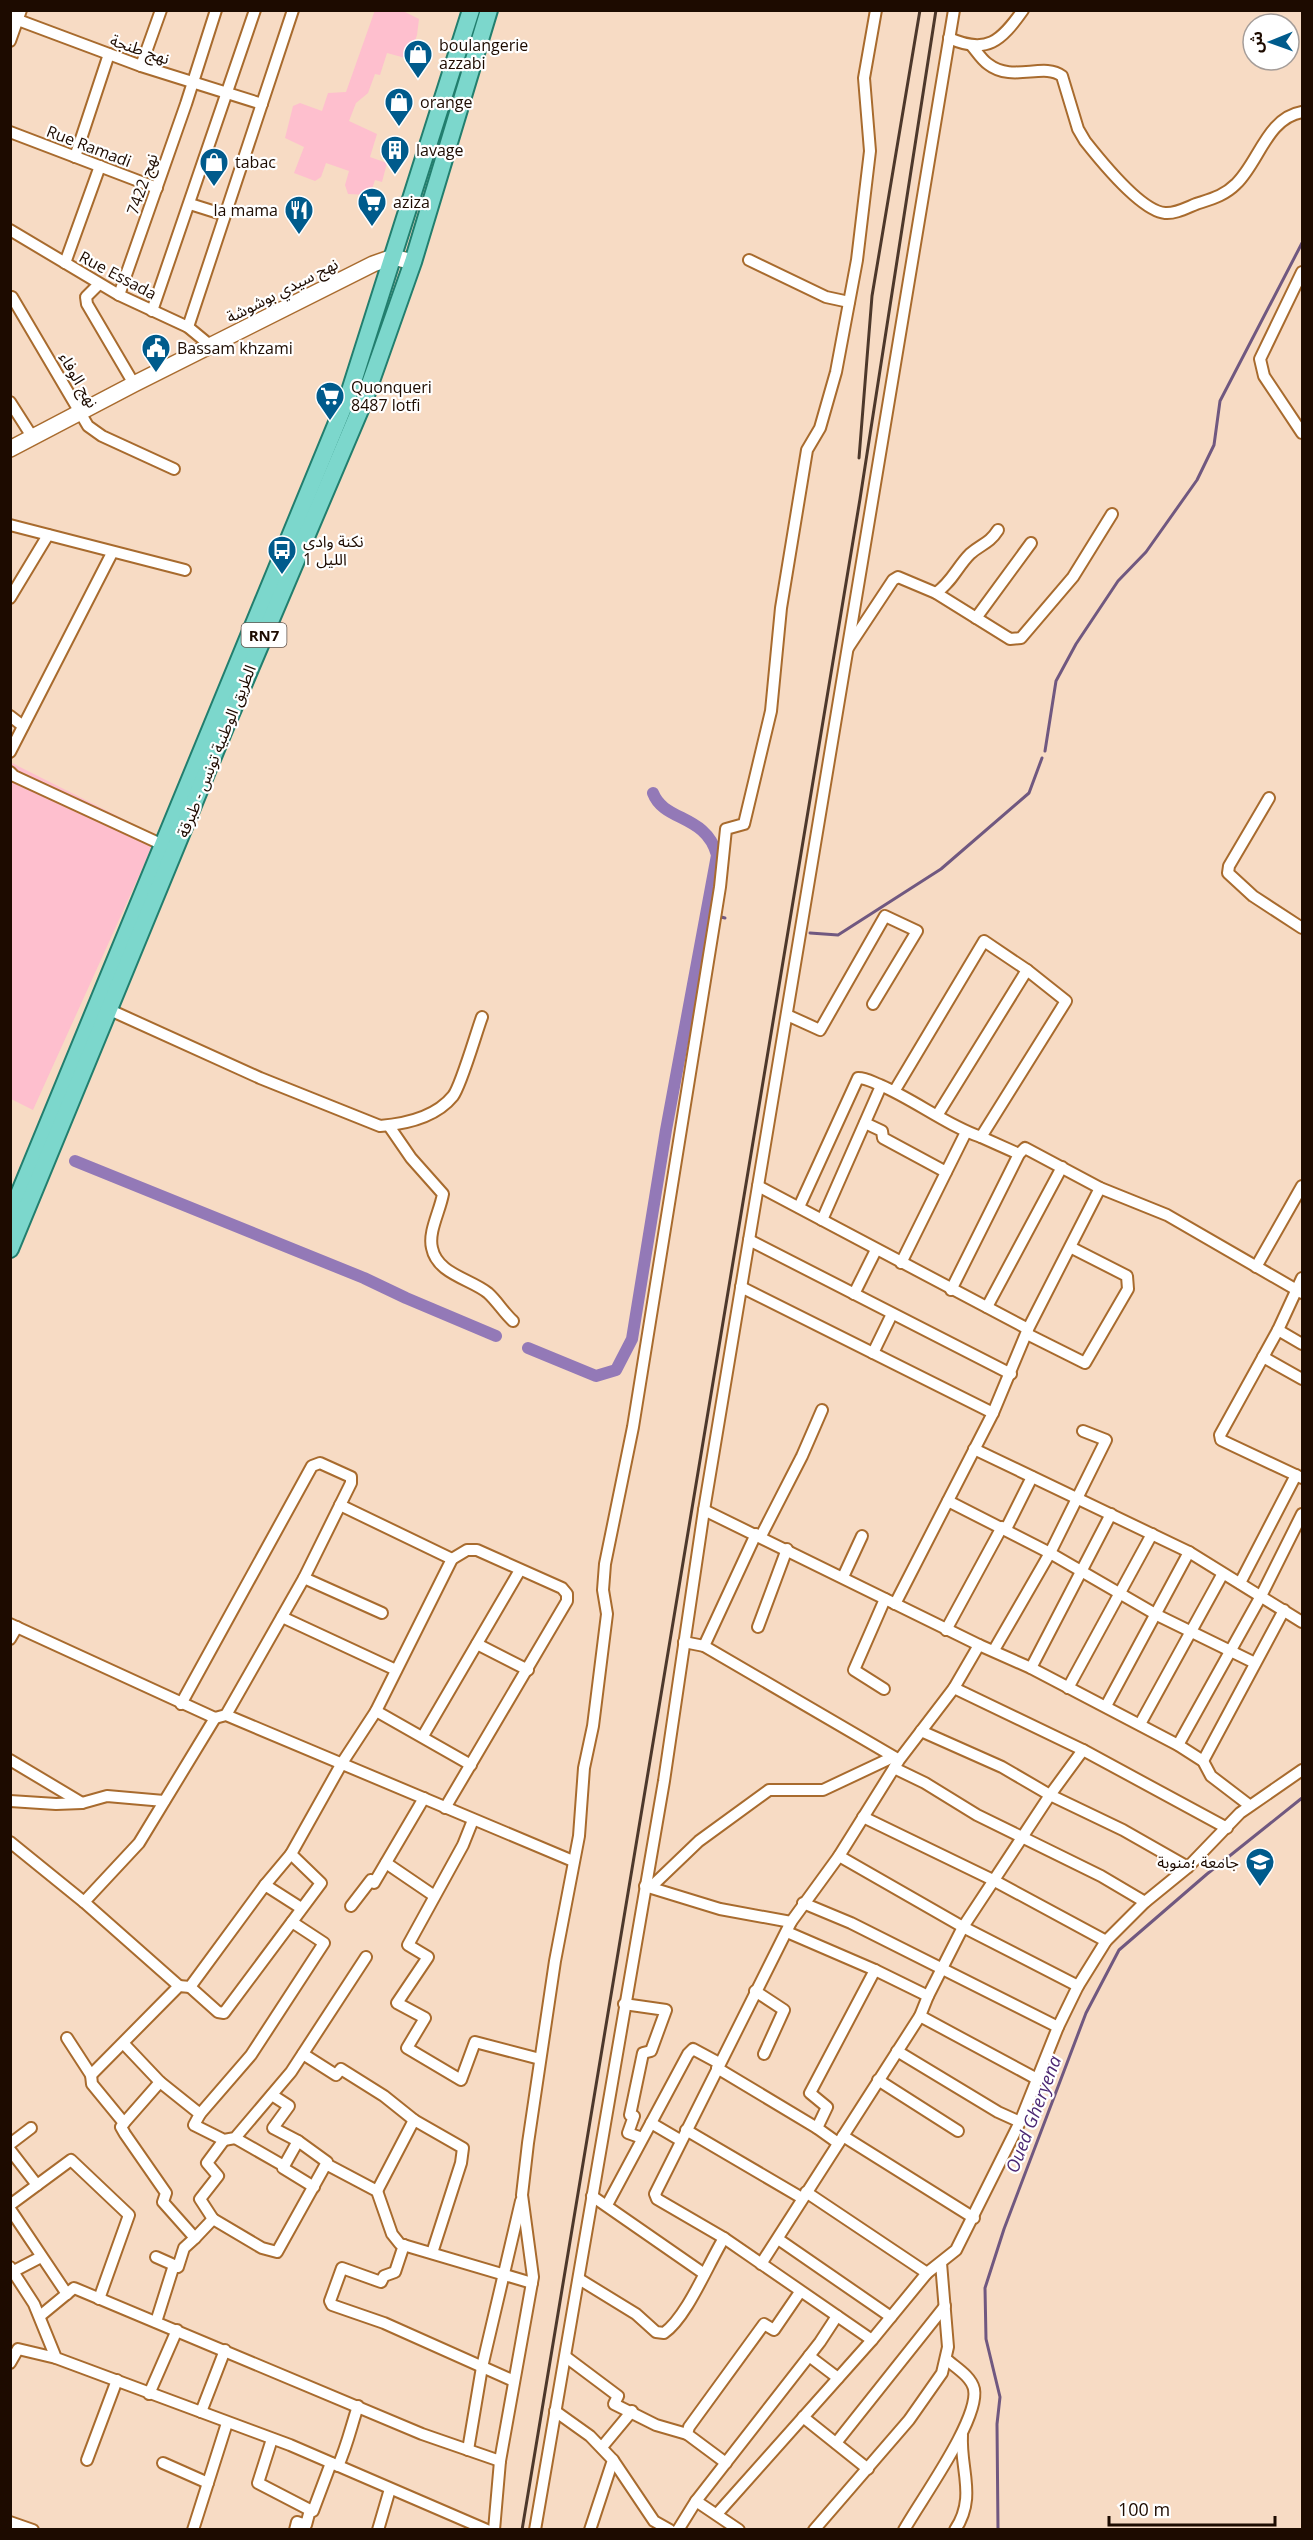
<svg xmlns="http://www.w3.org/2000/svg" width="1313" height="2540" font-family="'Open Sans','Noto Sans Arabic',sans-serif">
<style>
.grass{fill:#febfce}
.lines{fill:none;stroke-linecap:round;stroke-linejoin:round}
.stream{stroke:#705880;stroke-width:3}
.canal{stroke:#9379b7;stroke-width:12}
.street-casing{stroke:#a86b2e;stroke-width:14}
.secondary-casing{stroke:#a86b2e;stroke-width:18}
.primary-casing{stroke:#227e6e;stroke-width:20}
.street{stroke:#fff;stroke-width:10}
.secondary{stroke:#fff;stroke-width:15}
.primary{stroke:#7cd7cc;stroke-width:16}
.rail{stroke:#4d382b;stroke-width:3}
.labels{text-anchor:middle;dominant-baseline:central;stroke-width:4.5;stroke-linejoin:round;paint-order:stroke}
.shield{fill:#fff;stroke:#61544c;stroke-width:1.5}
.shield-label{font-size:15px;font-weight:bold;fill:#1d0b00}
.poi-label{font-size:16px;fill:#1d0b00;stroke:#fff;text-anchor:start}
.street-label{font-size:16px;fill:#1d0b00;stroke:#fff}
.water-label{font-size:18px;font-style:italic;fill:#4c2874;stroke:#fff}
</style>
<rect width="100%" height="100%" fill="#f7dbc4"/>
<g class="grass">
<path d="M375,10L403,11L419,19L417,35L409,59L387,53L380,75L375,74L368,93L356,103L349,121L377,134L370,157L387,163L382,182L375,180L370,195L348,194L345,185L349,171L326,163L321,177L315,181L294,173L304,147L285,138L293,106L300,103L322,111L328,93L346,92Z"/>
<path d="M10,762L157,836L33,1110L11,1099Z"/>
</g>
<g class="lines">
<g class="stream">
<path d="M1045,751L1056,681L1076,644L1118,581L1146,552L1197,480L1214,445L1220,401L1302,243"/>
<path d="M706,913L725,918"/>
<path d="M810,933L838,935L941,869L1029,793L1042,758"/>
<path d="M998,2530L997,2424L1000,2397L986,2339L985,2288L1004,2229L1086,2013L1119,1950L1207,1874L1302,1798"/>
</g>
<g class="canal">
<path d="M75,1161L364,1278L406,1298L496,1336"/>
<path d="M528,1348L596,1376L616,1370L632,1339L666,1130L717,855C706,814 664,822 653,793"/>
</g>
<g class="street-casing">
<g id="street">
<path d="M10,15L18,20L141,66L262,104"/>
<path d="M949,38C987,55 1001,41 1023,10"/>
<path d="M10,41L21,10"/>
<path d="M972,46C977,52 982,60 988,64C1012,83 1044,62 1062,76L1078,129L1085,141C1100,160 1141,211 1165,213C1175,214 1186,208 1196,204C1211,199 1224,196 1236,184C1259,162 1267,118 1302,112"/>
<path d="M141,66L161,10"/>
<path d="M10,132L157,188"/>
<path d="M75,157L109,54"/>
<path d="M190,204L225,215"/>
<path d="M10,230L119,295L188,327L211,346"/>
<path d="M749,260L826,297L849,302"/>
<path d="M65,263L100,166"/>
<path d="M1302,272L1260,359L1264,376L1302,433"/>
<path d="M99,284L86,297L87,304L134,384"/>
<path d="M119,295L186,104L216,10"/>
<path d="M12,297L88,426L102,436L174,469"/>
<path d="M152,311L255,10"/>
<path d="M188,327L293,10"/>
<path d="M10,402L33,438"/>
<path d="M10,525L185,570"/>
<path d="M936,593C952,582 957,567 970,554C981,544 989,544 998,530"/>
<path d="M10,598L48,535"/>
<path d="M976,618L1031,543"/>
<path d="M848,648L893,580L898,577L936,593L1010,639L1021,638L1073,577L1112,514"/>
<path d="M10,716L23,726"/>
<path d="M10,752L112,553"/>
<path d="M10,772L14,776L163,845"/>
<path d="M1269,798L1229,866L1228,873L1253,896L1302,928"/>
<path d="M110,1010L260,1078L380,1126C405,1124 436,1117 453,1096C461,1086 476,1033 482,1017"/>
<path d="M787,1015L820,1030L885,916L917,931L873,1004"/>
<path d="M938,1114L1027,970"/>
<path d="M865,1123L882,1131L883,1138L946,1172"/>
<path d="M389,1126L411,1158L443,1194C440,1211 428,1232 432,1248C437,1274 471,1279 488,1293C497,1301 504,1313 513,1321"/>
<path d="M981,1137L1019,1154"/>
<path d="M758,1186L1028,1329"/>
<path d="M799,1207L858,1078C867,1078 872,1082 880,1085C915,1100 946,1125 981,1137L1066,1001L1027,970L984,941L895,1090"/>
<path d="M822,1220L881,1086"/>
<path d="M749,1240L1011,1374"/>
<path d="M901,1263L966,1132"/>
<path d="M1256,1267L1302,1186"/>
<path d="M1302,1278L1278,1330L1220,1435L1221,1440L1302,1478"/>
<path d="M741,1287L993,1413"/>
<path d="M951,1290L1019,1154L1025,1148L1100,1188L1167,1215L1302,1293"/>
<path d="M854,1294L876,1250"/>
<path d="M987,1307L1062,1167"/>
<path d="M1278,1330L1302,1344"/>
<path d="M1027,1334L1085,1363L1128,1289L1127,1276L1072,1248"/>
<path d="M873,1353L892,1314"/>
<path d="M1263,1357L1302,1379"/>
<path d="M974,1449L1189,1552L1302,1622"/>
<path d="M948,1501L1050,1553L1157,1615L1255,1663"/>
<path d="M340,1505L452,1559"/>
<path d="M704,1510L979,1645L954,1688L899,1760L839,1856L791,1922L655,2194L657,2199L724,2238L872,2340"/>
<path d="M1006,1529L1032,1477"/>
<path d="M761,1536L802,1456L822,1410"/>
<path d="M843,1577L862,1536"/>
<path d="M304,1578L382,1613"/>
<path d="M1240,1583L1296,1475"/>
<path d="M895,1604L993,1413L1028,1329L1100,1188"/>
<path d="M282,1617L396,1670"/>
<path d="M10,1624L215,1718L226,1715L573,1861"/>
<path d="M758,1627L787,1549"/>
<path d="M946,1630L1002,1527"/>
<path d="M10,1639L17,1627"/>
<path d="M684,1642L704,1646L896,1758"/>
<path d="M477,1644L528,1670"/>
<path d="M979,1645L1031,1668L1178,1745L1203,1761L1211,1776L1249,1805"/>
<path d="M704,1646L756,1534"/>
<path d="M994,1650L1050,1553L1106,1440L1083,1431"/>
<path d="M1031,1668L1111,1514"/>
<path d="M954,1688L1083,1750L1227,1828"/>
<path d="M1068,1688L1152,1534"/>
<path d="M884,1689L854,1670L885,1599"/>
<path d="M181,1704L312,1466L320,1463L351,1477V1483L304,1578L226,1715"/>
<path d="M1106,1706L1189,1552"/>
<path d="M376,1711L471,1765"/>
<path d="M1140,1724L1222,1575"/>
<path d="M921,1731L1002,1767L1050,1795L963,1927L928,1996"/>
<path d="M423,1736L520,1570"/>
<path d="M1178,1745L1261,1596L1302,1514"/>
<path d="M1083,1750L1050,1795L1123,1830L1188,1867"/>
<path d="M10,1760L82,1803"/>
<path d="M1203,1761L1284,1610"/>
<path d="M894,1768L925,1783L977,1815L1101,1876L1145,1902"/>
<path d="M10,1801L56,1804L82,1803L107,1796L164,1801"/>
<path d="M863,1817L993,1880L1106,1941"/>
<path d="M473,1820L463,1845L408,1945L428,1957L397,2003L425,2018L407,2048L461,2080L475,2042L540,2059"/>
<path d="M10,1842L84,1902L139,1843L215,1718"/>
<path d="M839,1856L963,1927L1078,1986"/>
<path d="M386,1863L433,1895"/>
<path d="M265,1885L291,1854"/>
<path d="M645,1886L720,1909L791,1922"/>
<path d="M651,1887L699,1841L769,1790H823L893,1757"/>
<path d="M84,1902L179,1986"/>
<path d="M803,1903L851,1923L1058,2027"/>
<path d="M351,1906L371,1880L374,1883L424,1798"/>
<path d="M190,1987L218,2012L224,2013L321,1883L291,1854L342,1763L376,1711L452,1559L467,1550H477L562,1588L567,1594V1601L445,1808"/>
<path d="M755,1991L784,2010L764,2054"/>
<path d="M624,2004L666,2010L651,2051L643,2053L630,2115L634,2116L628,2133L642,2138"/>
<path d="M920,2016L1037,2079"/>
<path d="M67,2038L91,2075L179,1986L190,1987L265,1885L301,1908"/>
<path d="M124,2044L160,2082L200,2114L194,2125L224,2140L235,2138L291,2072L366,1957"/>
<path d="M897,2051L998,2112L1020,2122"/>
<path d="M303,2054L336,2075L341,2069L384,2096L414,2120"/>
<path d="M717,2068L817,2128"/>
<path d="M91,2075L92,2084L124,2123L121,2127L125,2134L166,2193L163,2202L195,2238L213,2219L262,2248L277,2252L326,2164L377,2191L392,2234L400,2244L532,2283"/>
<path d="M878,2080L958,2131"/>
<path d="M272,2095L289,2106L273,2128L298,2141"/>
<path d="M200,2114L251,2055L324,1943L292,1922"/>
<path d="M124,2123L160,2082"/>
<path d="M651,2123L680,2140"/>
<path d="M686,2130L802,2198"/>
<path d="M843,2136L974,2218"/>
<path d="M235,2138L284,2166L283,2168L314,2187"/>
<path d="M838,2143L817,2128L827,2107L810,2093L875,1970"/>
<path d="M10,2144L31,2128"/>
<path d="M10,2150L37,2185"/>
<path d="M284,2166L298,2141L327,2162L326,2164"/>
<path d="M377,2191L414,2120L463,2148L461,2163L432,2253"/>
<path d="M806,2192L927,2273"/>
<path d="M592,2196L703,2273"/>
<path d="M10,2205L71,2160L129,2215L99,2299"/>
<path d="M607,2205L688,2054L693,2049L719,2063"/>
<path d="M10,2209L67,2294"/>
<path d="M213,2219L200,2199L218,2176L207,2163L224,2140"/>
<path d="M778,2239L891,2317"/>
<path d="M404,2245L395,2272L384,2276L381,2282L342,2268L330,2301L332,2305L384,2323L514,2381"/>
<path d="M156,2257L174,2265"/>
<path d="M761,2264L920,2016L928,1996L875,1970L787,1932"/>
<path d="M10,2267L34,2304L56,2358L290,2445L487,2530"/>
<path d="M14,2271L41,2257"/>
<path d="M579,2279L636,2314L656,2332L664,2333C687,2317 708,2264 724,2238"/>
<path d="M40,2316L74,2288L422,2434L500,2461"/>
<path d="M156,2322L174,2265L178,2267L184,2248L195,2238"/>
<path d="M809,2356L838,2378"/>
<path d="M566,2357L618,2396L614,2404L656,2425L687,2434"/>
<path d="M10,2363L18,2349L56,2358"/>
<path d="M149,2394L177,2330"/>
<path d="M555,2411L590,2436L613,2460L590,2530"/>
<path d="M201,2412L225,2350"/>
<path d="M803,2417L868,2469"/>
<path d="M272,2439L258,2483L310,2510L306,2525L297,2522L295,2530"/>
<path d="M836,2443L945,2306"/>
<path d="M602,2447L632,2411"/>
<path d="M468,2450L482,2367L521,2201"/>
<path d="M87,2460L117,2380"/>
<path d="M613,2460L654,2521L670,2530"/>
<path d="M163,2463L208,2483"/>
<path d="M726,2463L687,2434L689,2427L764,2324L774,2330L800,2292"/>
<path d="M338,2466C347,2446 351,2427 358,2406"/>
<path d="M696,2501L739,2530"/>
<path d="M310,2510L313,2511L331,2463"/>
<path d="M717,2514L872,2340L927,2273L956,2250L1020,2122L1058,2027L1078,1986L1106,1941L1145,1902L1188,1867L1240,1813L1302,1770"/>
<path d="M10,2522L33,2530"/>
<path d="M193,2530L227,2423"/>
<path d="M378,2530L390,2489"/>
<path d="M494,2530L500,2461L533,2277L522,2195L528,2143L555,1961L579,1836L584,1768L593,1726L607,1614L603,1590L605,1564L633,1427L720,887L726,829L744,824L771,711L781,608L807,450L820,428L836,372L857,260L870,151L864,78L876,10"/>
<path d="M535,2530L664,1781L704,1510L954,10"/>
<path d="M678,2530L696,2501L820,2342L837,2316"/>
<path d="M814,2530L909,2420L942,2373L948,2347L941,2263"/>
<path d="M904,2530C920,2501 980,2419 974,2389C971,2376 955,2367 946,2359"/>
<path d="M955,2530C977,2497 960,2470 962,2435"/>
</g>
</g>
<g class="secondary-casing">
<path id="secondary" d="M10,449L134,384L373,264L393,257L413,262"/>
</g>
<g class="primary-casing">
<g id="primary">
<path d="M10,1216L350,391L471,10"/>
<path d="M10,1249L224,730L365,398L413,262L489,10"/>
</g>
</g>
<use href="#street" class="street"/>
<use href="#secondary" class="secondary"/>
<use href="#primary" class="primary"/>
<g class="rail">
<path d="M859,458L872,296L920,10"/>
<path d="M522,2530L860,499L936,10"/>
</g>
</g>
<defs>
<g id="shop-pin" transform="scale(1.5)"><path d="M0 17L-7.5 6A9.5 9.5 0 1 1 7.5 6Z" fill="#005b8c" stroke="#fff"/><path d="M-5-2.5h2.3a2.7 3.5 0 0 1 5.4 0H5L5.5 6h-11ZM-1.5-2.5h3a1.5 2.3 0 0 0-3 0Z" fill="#fff"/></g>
<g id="building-pin" transform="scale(1.5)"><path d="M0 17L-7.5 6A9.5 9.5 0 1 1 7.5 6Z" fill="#005b8c" stroke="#fff"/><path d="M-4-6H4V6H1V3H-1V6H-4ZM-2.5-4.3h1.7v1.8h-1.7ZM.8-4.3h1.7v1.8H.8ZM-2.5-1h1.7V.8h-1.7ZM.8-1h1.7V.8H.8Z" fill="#fff"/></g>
<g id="supermarket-pin" transform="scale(1.5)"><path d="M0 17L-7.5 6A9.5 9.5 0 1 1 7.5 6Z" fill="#005b8c" stroke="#fff"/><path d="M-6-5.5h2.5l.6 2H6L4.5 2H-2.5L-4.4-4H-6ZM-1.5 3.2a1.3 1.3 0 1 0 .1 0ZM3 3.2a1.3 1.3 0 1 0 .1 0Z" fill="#fff"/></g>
<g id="restaurant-pin" transform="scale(1.5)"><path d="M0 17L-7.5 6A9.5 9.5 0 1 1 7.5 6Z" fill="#005b8c" stroke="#fff"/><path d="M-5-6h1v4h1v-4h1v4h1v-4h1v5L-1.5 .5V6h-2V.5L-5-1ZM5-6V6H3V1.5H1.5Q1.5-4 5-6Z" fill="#fff"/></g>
<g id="civic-pin" transform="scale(1.5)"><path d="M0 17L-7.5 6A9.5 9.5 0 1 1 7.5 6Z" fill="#005b8c" stroke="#fff"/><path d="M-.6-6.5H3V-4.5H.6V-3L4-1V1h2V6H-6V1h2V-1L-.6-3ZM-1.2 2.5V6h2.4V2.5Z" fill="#fff"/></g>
<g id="bus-pin" transform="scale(1.5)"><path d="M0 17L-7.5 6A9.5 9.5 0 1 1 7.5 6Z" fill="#005b8c" stroke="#fff"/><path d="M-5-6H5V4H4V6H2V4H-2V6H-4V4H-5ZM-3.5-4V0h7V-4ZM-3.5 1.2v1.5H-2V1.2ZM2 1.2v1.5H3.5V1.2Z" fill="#fff"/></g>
<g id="university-pin" transform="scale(1.5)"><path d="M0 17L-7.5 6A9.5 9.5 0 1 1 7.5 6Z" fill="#005b8c" stroke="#fff"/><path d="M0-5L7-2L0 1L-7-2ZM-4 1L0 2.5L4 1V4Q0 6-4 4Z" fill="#fff"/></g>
</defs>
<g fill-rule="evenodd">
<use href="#shop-pin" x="418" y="54"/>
<use href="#shop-pin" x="399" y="102"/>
<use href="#building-pin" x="395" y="150"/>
<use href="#shop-pin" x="214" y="162"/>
<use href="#supermarket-pin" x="372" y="202"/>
<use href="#restaurant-pin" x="299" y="210"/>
<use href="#civic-pin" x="156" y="348"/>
<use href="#supermarket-pin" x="330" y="396"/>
<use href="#bus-pin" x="282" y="550"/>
<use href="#university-pin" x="1260" y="1862"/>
</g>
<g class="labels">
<rect class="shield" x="241.5" y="623" width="45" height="24" rx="4.5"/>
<g class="shield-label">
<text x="264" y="635">RN7</text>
</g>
<g class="poi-label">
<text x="439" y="45">boulangerie<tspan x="439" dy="18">azzabi</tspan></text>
<text x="420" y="102">orange</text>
<text x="416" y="150">lavage</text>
<text x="235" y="162">tabac</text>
<text x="393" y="202">aziza</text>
<text x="278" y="210" text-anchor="end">la mama</text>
<text x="177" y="348">Bassam khzami</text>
<text x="351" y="387">Quonqueri<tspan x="351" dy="18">8487 lotfi</tspan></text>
<text x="303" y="541">نكنة وادى<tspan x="303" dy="18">الليل 1</tspan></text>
<text x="1239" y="1862" text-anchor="end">جامعة ؛منوبة</text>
</g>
<g class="street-label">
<text transform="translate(140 49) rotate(19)">نهج طنجة</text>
<text transform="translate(89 146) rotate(21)">Rue Ramadi</text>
<text transform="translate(142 184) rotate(-71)">نهج 7422</text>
<text transform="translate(118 275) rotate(28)">Rue Essada</text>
<text transform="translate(282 290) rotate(-27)">نهج سيدي بوشوشة</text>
<text transform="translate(79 380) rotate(60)">نهج الوفاء</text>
<text transform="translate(216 751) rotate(-68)">الطريق الوطنية تونس - طبرقة</text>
</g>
<g class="water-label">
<text transform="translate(1033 2114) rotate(-69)">Oued Gheryena</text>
</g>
</g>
<rect width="1313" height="2540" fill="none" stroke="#1d0b00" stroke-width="24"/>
<g transform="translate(1271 42) rotate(269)"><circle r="28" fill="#ffffff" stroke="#a59d99" stroke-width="1.5"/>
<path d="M0-4.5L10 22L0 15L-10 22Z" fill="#005b8c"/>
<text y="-9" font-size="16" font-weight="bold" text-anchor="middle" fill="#1d0b00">ش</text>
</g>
<path d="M1109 2516v9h166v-9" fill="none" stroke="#1d0b00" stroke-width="3"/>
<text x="1118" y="2516" font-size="18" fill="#1d0b00" stroke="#ffffff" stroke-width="4.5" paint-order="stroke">100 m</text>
</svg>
